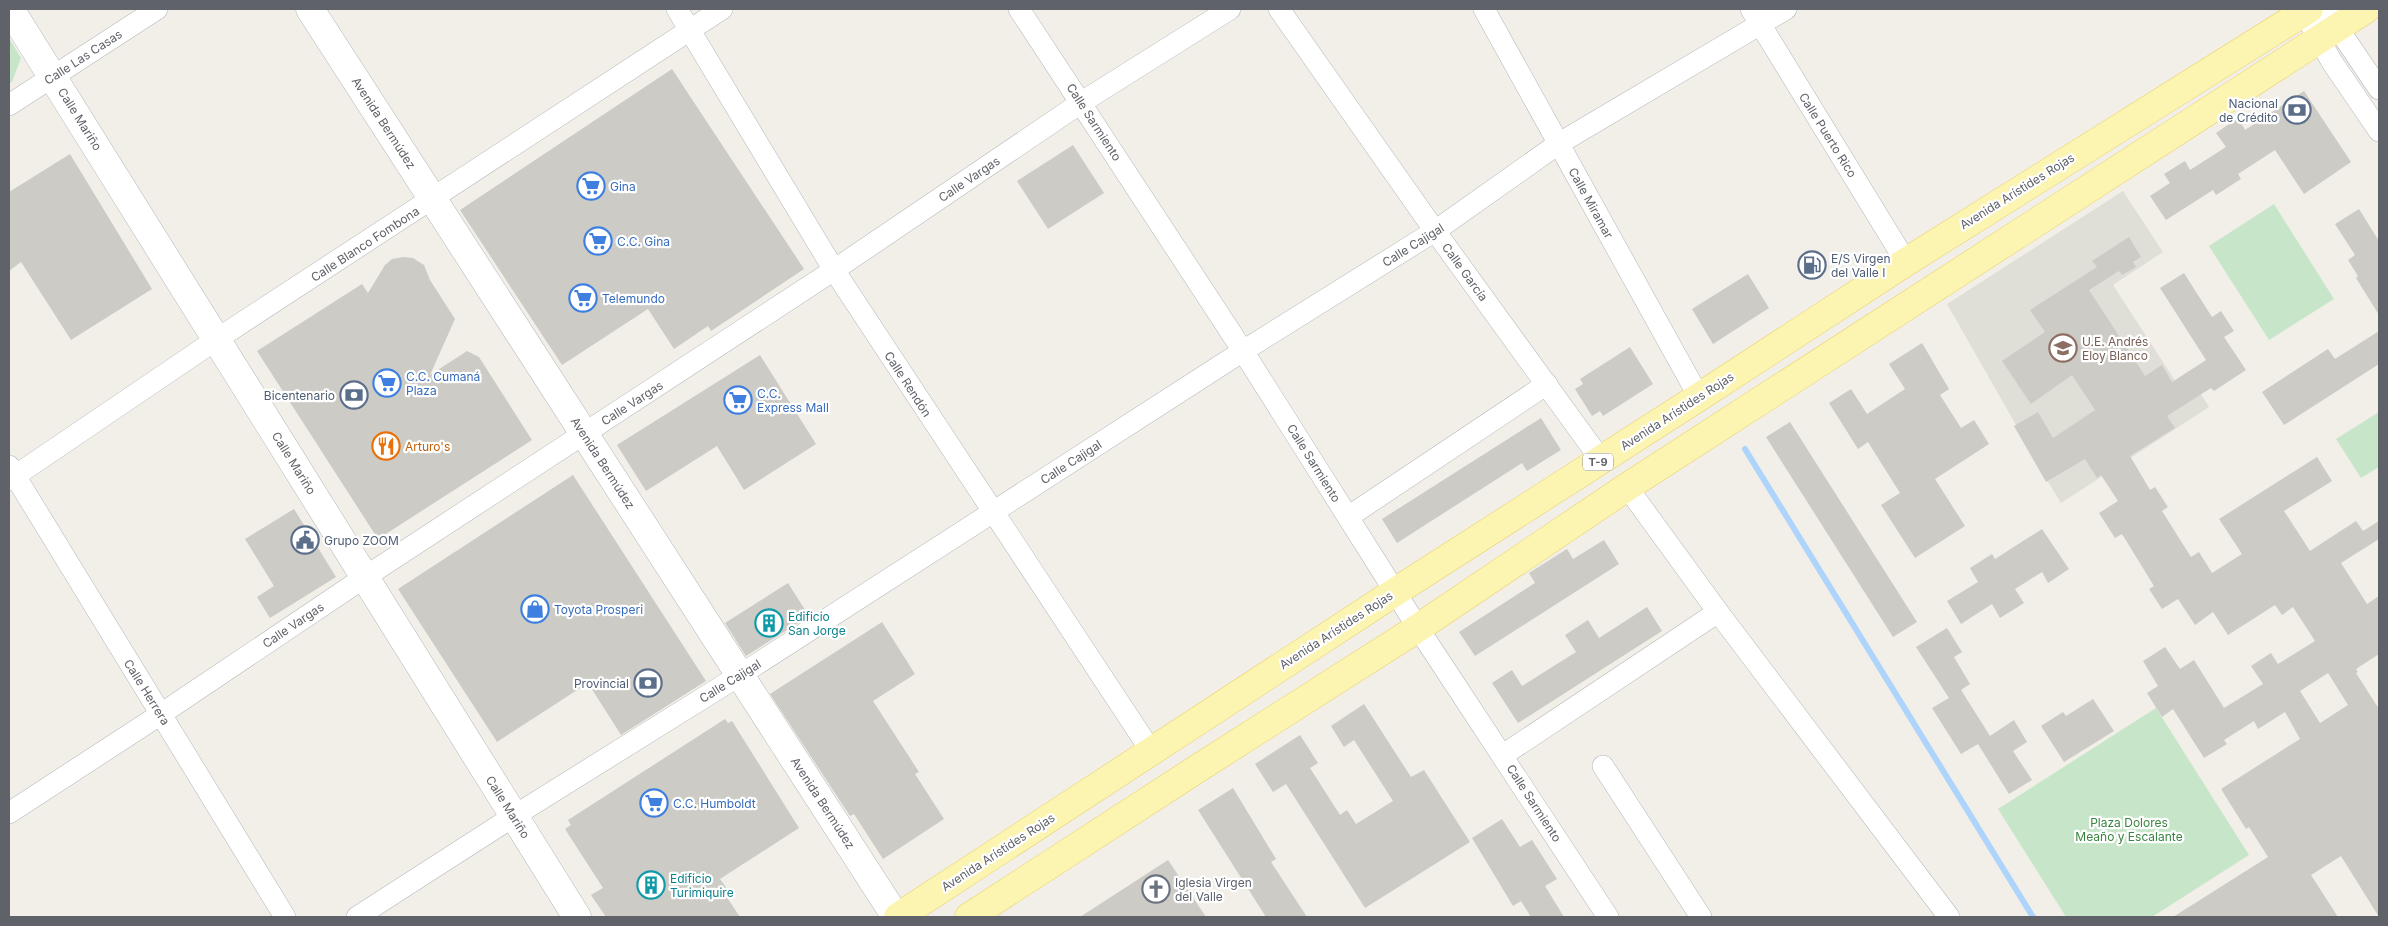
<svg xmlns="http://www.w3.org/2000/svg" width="2388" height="926" font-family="Inter,sans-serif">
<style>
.education{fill:#e0dfd7}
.green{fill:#c7e6c9}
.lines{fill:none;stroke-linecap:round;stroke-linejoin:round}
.stream{stroke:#aed4fb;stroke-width:6}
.building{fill:#cccbc5;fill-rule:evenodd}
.minor-casing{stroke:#b5b7bc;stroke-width:22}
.tertiary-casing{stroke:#b5b7bc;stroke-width:29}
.primary-casing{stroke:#ecd066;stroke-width:29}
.minor{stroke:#fff;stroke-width:21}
.tertiary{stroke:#fff;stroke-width:28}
.primary{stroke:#fcf5b2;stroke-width:28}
.labels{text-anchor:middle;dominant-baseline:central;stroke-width:4.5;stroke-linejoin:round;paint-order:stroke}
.shield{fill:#fff;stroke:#8f9195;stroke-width:1}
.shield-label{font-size:11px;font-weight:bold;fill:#5f6268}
.street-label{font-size:12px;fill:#5f6268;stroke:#fff}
.service-label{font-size:12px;fill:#4e5e75;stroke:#fff;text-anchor:end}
.shop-label{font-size:12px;fill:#366cbe;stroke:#fff;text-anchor:start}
.education-label{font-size:12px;fill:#785e54;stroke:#fff;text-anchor:start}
.food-label{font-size:12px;fill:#c56008;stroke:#fff;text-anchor:start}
.culture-label{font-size:12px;fill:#0d838f;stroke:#fff;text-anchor:start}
.park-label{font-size:12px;fill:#3a8442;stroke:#fff}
.worship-label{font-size:12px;fill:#5b616d;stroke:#fff;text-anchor:start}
</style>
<rect width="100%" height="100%" fill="#f1efe8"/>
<path class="education" d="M2123,191L2163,252L2113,285L2187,399L2199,391L2209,407L2061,503L2014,426L2016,425L1947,304Z"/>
<g class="green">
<path d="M9,38L21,58L12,82L9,84Z"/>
<path d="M2274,204L2334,299L2269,340L2209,246Z"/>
<path d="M2379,412V467L2361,478L2336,439Z"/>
<path d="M2156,708L2249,855L2152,917H2066L1998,809Z"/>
</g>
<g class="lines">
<path class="stream" d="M1745,449L2033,917"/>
</g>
<g class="building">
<path d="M672,69L804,269L711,331L708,326L674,349L648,309L562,365L460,210Z"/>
<path d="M2304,91L2351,162L2304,194L2275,150L2238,174L2241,179L2227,188L2216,195L2213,190L2166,220L2150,196L2170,183L2164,174L2185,161L2190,170L2226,147L2216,133L2238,118L2245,130Z"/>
<path d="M1073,145L1104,193L1048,229L1017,181Z"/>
<path d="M70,154L152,289L71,340L21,262L9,271V192Z"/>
<path d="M2359,209L2379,241V315L2356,278L2358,276L2348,260L2355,255L2335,224Z"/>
<path d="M2129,237L2141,257L2133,262L2136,267L2122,275L2119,271L2089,290L2145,376L2162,365L2172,382L2206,360L2160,288L2184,273L2212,317L2221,311L2234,331L2224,337L2246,370L2214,391L2211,388L2167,416L2175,428L2130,456L2150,490L2155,487L2168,507L2162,511L2191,557L2199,552L2212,573L2242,554L2219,519L2317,457L2332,481L2284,511L2310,551L2356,521L2363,531L2379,521V539L2341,563L2367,604L2379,596V654L2356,669L2358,672L2356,673L2379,709V917L2341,856L2311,875L2338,917H2173L2268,857L2249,827L2246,829L2221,789L2300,739L2285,712L2258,729L2254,721L2224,740L2227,744L2204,758L2173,709L2162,717L2147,693L2158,686L2143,661L2165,647L2180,669L2194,660L2224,708L2263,684L2251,666L2271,653L2278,664L2315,641L2293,607L2282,615L2275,605L2228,635L2213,612L2195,625L2178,599L2162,609L2149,589L2154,586L2122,534L2115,538L2099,513L2118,501L2101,475L2097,478L2085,459L2046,482L2014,426L2038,412L2053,438L2095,410L2072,375L2031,404L2002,361L2045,332L2030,310L2097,267L2092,261ZM2328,673L2348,705L2320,723L2300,691Z"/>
<path d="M404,257L413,258L424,265L430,280L455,319L430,375L467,351L479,357L532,440L378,539L257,351L362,284L368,293L385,265L392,259Z"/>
<path d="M1748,274L1769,308L1713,344L1692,309Z"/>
<path d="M2379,331V364L2284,425L2262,392L2328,349L2335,359Z"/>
<path d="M1922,343L1949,389L1940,395L1961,428L1974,420L1989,444L1935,479L1965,526L1915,558L1881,505L1900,493L1868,442L1858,449L1829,403L1851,389L1867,414L1905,389L1889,364Z"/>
<path d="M1630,347L1653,384L1603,416L1600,411L1592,416L1575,389L1583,384L1580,379Z"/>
<path d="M760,355L816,444L744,490L717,446L646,491L617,445Z"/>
<path d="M1541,418L1561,450L1527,471L1522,463L1397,543L1382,519Z"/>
<path d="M1790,422L1917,622L1893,637L1766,437Z"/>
<path d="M573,475L706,681L621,735L588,683L497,742L398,589Z"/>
<path d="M294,509L336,577L270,618L257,597L274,586L245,539Z"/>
<path d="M2042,529L2069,569L2048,583L2042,572L2015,589L2024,603L2000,618L1992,604L1961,624L1947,601L1978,582L1970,568L1992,554L1995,559Z"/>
<path d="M1604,540L1619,564L1475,656L1459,632L1535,583L1529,573L1567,549L1573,559Z"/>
<path d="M788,583L809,616L746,656L725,623Z"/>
<path d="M1647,607L1662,631L1518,723L1492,683L1512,670L1522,686L1576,652L1565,635L1588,620L1599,638Z"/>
<path d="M882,622L915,674L873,701L919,772L915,774L944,819L883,859L854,814L850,816L770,694Z"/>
<path d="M1947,628L1962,652L1954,657L1970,684L1961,690L1990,736L2014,720L2027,742L2013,751L2032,780L2009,794L1978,744L1961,754L1932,708L1949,698L1916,647Z"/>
<path d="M2093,699L2114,731L2064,762L2041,726L2063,712L2066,716Z"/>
<path d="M1364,704L1411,777L1424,770L1470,842L1365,908L1286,784L1273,792L1255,764L1300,735L1318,763L1310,768L1340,815L1347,810L1356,824L1393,801L1354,740L1344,747L1331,726Z"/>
<path d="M725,719L728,723L732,721L799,828L720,879L728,890L724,893L740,917H606L591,895L603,888L565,829L571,825L568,820Z"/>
<path d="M1233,788L1276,859L1271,862L1307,917H1266L1198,810Z"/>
<path d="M1502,819L1520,847L1532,840L1557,879L1545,886L1564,917H1531L1521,901L1513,906L1472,838Z"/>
<path d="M1168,860L1206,917H1080Z"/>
</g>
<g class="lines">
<g class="minor-casing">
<g id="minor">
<path d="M677,9L834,270L1151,751"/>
<path d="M1019,9L1243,351L1418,628L1608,917"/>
<path d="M1279,9L1435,231L1601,460"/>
<path d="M1484,9L1699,397"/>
<path d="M1751,9L1906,262"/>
<path d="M2302,9L2332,62L2379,131"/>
<path d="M2325,9L2379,89"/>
<path d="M9,105L157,9"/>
<path d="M9,466L285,917"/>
<path d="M9,480L217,339L722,9"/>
<path d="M1627,487L1718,612L1949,917"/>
<path d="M1348,517L1547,384"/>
<path d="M1503,755L1718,612"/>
<path d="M1603,766L1701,917"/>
<path d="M9,813L161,714L365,577L834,270L1082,102L1230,9"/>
<path d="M357,917L514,816L740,675L1243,351L1435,231L1558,144L1786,9"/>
</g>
</g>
<g class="tertiary-casing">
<g id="tertiary">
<path d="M10,9L577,917"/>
<path d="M310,9L896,917"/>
</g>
</g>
<g class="primary-casing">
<g id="primary">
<path d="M898,917L1395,592L1699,397L1906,262L2309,9"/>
<path d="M969,917L1200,767L1418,628L1627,487L2366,9"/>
</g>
</g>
<use href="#minor" class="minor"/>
<use href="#tertiary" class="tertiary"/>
<use href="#primary" class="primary"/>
</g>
<defs>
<g id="bank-ring" transform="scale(1.4375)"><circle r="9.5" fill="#fff" stroke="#5c6f8a" stroke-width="1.5"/><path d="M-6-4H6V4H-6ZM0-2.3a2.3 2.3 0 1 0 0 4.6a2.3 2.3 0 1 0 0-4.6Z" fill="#5c6f8a"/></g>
<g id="supermarket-ring" transform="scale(1.4375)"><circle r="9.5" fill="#fff" stroke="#3f7fe0" stroke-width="1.5"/><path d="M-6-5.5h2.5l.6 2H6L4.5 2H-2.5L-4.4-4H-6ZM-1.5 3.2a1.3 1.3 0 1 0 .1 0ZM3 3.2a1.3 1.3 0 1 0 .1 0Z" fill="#3f7fe0"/></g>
<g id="fuel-ring" transform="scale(1.4375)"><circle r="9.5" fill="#fff" stroke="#5c6f8a" stroke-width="1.5"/><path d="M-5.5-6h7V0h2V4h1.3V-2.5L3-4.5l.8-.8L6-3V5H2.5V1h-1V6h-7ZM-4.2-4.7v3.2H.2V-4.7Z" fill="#5c6f8a"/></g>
<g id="school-ring" transform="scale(1.4375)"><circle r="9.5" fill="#fff" stroke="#8d6e63" stroke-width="1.5"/><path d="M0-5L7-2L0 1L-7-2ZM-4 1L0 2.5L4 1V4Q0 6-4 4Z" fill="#8d6e63"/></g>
<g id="restaurant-ring" transform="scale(1.4375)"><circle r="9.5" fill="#fff" stroke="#e8710a" stroke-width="1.5"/><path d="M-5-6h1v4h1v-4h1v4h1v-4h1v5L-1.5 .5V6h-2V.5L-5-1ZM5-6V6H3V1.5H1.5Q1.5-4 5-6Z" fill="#e8710a"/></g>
<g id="civic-ring" transform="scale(1.4375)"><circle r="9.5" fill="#fff" stroke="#5c6f8a" stroke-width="1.5"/><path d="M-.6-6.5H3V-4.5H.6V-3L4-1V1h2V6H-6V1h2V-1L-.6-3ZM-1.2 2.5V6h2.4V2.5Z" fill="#5c6f8a"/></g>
<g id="shop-ring" transform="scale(1.4375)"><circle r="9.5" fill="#fff" stroke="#3f7fe0" stroke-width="1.5"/><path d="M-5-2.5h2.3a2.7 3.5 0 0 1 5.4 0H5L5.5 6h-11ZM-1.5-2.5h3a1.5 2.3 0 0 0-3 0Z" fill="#3f7fe0"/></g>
<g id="building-ring" transform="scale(1.4375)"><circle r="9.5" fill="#fff" stroke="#0f9aa8" stroke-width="1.5"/><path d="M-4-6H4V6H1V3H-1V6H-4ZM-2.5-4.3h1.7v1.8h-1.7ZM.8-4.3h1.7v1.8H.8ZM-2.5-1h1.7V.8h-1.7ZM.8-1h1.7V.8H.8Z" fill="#0f9aa8"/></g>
<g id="church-ring" transform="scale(1.4375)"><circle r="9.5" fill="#fff" stroke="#6b7280" stroke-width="1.5"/><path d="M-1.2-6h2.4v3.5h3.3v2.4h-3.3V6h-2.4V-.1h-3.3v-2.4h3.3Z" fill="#6b7280"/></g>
</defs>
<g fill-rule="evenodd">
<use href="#bank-ring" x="2297" y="110"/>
<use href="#supermarket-ring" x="591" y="186"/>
<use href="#supermarket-ring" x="598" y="241"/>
<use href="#fuel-ring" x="1812" y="265"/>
<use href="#supermarket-ring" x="583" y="298"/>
<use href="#school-ring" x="2063" y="348"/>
<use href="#supermarket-ring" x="387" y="383"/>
<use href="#bank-ring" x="354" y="395"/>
<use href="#supermarket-ring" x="738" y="400"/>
<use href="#restaurant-ring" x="386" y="446"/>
<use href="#civic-ring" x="305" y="540"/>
<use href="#shop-ring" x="535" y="609"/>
<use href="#building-ring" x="769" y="623"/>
<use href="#bank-ring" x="648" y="683"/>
<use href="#supermarket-ring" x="654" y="803"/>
<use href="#building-ring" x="651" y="885"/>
<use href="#church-ring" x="1156" y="889"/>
</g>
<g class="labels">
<rect class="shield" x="1583" y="453.5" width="30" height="17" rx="4"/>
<g class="shield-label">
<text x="1598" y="462">T-9</text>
</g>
<g class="street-label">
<text transform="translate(83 57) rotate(-33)">Calle Las Casas</text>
<text transform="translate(80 119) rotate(58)">Calle Mariño</text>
<text transform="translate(1094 122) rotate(57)">Calle Sarmiento</text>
<text transform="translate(384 123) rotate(57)">Avenida Bermúdez</text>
<text transform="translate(1828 135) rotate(58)">Calle Puerto Rico</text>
<text transform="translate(969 179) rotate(-34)">Calle Vargas</text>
<text transform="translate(2017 191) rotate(-32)">Avenida Arístides Rojas</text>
<text transform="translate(1591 203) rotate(61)">Calle Miramar</text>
<text transform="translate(365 244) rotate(-33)">Calle Blanco Fombona</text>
<text transform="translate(1413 245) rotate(-32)">Calle Cajigal</text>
<text transform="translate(1465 272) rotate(54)">Calle García</text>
<text transform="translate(908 384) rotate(57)">Calle Rendón</text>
<text transform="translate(632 403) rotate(-33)">Calle Vargas</text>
<text transform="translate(1677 411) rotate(-33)">Avenida Arístides Rojas</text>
<text transform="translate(1071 462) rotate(-33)">Calle Cajigal</text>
<text transform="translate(294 463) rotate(58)">Calle Mariño</text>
<text transform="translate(603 463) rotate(57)">Avenida Bermúdez</text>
<text transform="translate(1314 463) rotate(58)">Calle Sarmiento</text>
<text transform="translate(293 625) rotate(-34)">Calle Vargas</text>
<text transform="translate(1336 630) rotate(-33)">Avenida Arístides Rojas</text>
<text transform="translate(730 681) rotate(-32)">Calle Cajigal</text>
<text transform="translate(147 692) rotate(58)">Calle Herrera</text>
<text transform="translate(823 803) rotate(57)">Avenida Bermúdez</text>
<text transform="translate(1534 803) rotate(57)">Calle Sarmiento</text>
<text transform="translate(508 807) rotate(58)">Calle Mariño</text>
<text transform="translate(998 852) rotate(-33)">Avenida Arístides Rojas</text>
</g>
<g class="service-label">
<text x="2278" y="103">Nacional<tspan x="2278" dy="14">de Crédito</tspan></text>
<text x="1831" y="258" text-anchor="start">E/S Virgen<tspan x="1831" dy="14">del Valle I</tspan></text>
<text x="335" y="395">Bicentenario</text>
<text x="324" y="540" text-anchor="start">Grupo ZOOM</text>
<text x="629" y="683">Provincial</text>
</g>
<g class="shop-label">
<text x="610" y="186">Gina</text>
<text x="617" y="241">C.C. Gina</text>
<text x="602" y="298">Telemundo</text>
<text x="406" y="376">C.C. Cumaná<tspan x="406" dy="14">Plaza</tspan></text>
<text x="757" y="393">C.C.<tspan x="757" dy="14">Express Mall</tspan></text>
<text x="554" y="609">Toyota Prosperi</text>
<text x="673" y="803">C.C. Humboldt</text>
</g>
<g class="education-label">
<text x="2082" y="341">U.E. Andrés<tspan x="2082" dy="14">Eloy Blanco</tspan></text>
</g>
<g class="food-label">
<text x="405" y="446">Arturo's</text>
</g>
<g class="culture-label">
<text x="788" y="616">Edificio<tspan x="788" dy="14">San Jorge</tspan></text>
<text x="670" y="878">Edificio<tspan x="670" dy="14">Turimiquire</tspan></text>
</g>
<g class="park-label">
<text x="2129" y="822">Plaza Dolores<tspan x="2129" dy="14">Meaño y Escalante</tspan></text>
</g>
<g class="worship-label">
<text x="1175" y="882">Iglesia Virgen<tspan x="1175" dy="14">del Valle</tspan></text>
</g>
</g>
<rect width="2388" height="926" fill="none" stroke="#5f6268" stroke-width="20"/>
</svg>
